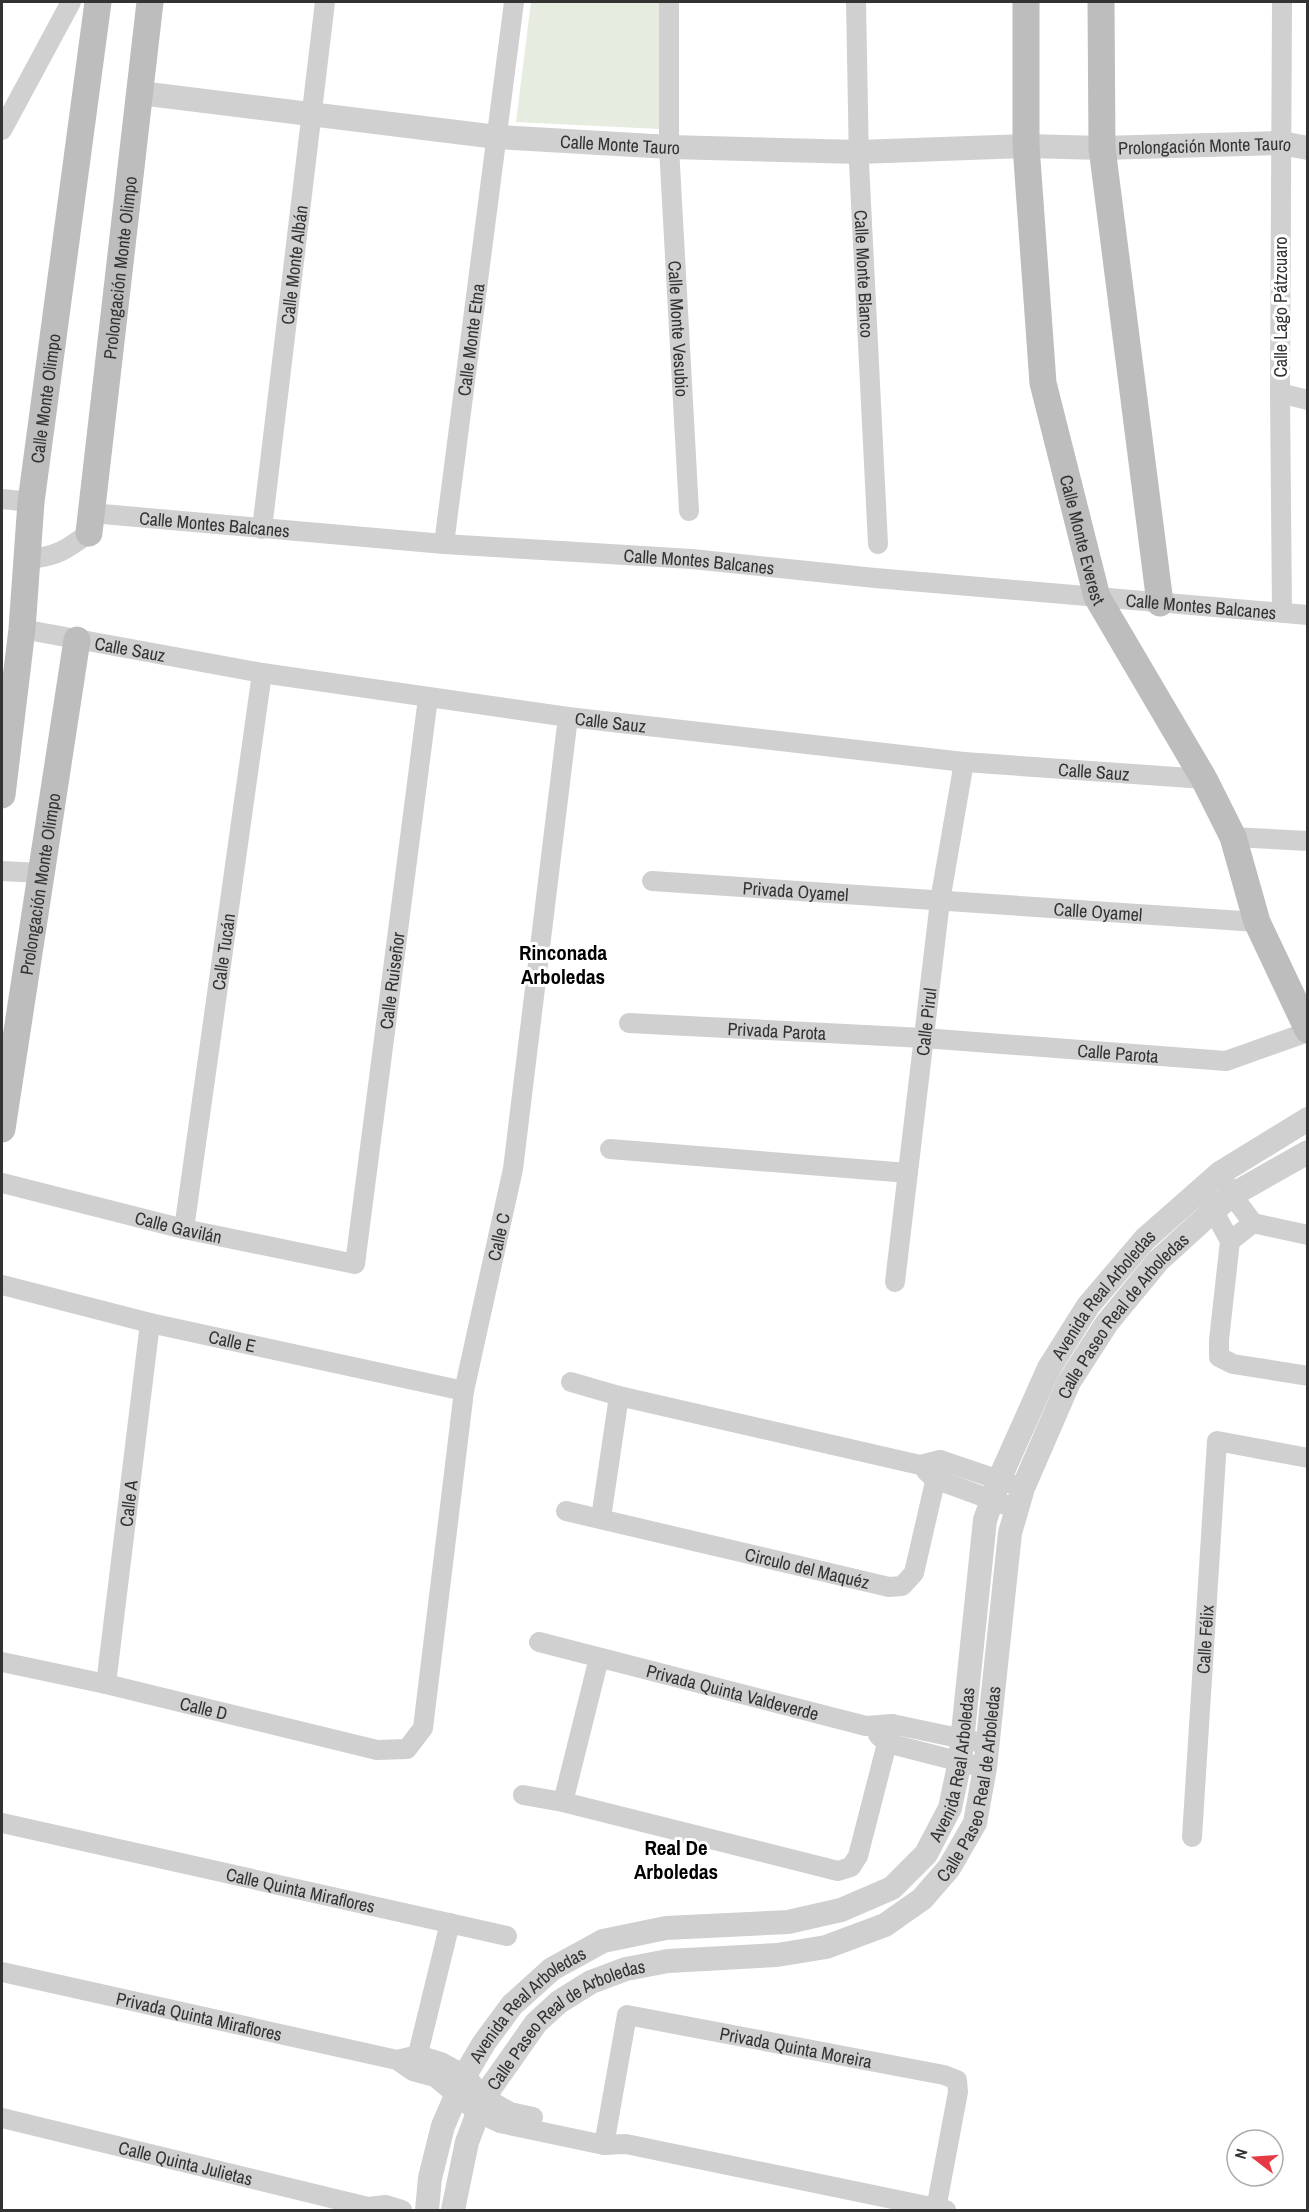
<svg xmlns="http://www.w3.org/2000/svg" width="1309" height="2212" font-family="'Archivo Narrow',sans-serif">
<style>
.green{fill:#e6ecdf}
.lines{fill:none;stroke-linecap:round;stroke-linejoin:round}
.minor{stroke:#d0d0d0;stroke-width:20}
.tertiary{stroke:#d0d0d0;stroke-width:24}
.secondary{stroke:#bdbdbd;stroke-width:27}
.labels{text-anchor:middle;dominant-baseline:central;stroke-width:6;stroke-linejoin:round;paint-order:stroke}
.street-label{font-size:18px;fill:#333;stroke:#fff}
.quarter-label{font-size:21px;font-weight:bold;fill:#000;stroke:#fff}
</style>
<rect width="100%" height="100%" fill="#fff"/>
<path class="green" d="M531,2H659L660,129L516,122Z"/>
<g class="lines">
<g class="minor">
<path id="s1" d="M669,2V147L689,511"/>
<path id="s2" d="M856,2L859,163L878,544"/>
<path d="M1282,2L1280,393L1282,613"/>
<path d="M2,130L71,2"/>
<path d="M1280,393L1308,400"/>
<path d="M2,499L31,502"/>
<path id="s3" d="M91,513L444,544L692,559L875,578L1308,615"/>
<path id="s4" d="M262,529L325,2"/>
<path id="s5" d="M444,544L514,2"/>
<path d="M27,559C56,557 66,550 89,533"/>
<path id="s6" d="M22,629L262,673L568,717L964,762L1204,779"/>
<path d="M1233,837L1308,841"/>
<path d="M2,871L41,873"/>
<path id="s7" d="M652,881L1257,922"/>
<path id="s8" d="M629,1023L924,1038L1226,1061L1308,1032"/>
<path d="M610,1149L908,1173"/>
<path d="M1220,1173L1232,1195L1253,1223"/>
<path id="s9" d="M2,1183L184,1229L355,1264L428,698"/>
<path d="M1207,1199L1230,1241L1219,1340V1357L1233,1364L1308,1376"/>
<path id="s10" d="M184,1229L262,673"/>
<path d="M1230,1241L1253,1223L1308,1235"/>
<path id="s11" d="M895,1282L940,901L964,762"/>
<path id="s12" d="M2,1285L150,1323L464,1391"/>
<path d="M571,1382L619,1396L920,1465L940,1460L1023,1488"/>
<path d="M926,1471L935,1479L1006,1505"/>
<path id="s13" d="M566,1511L889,1587L902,1586L914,1573L940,1460"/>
<path d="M601,1518L619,1396"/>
<path id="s14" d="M539,1642L866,1726L892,1724L987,1744"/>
<path id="s15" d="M2,1662L106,1684L377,1750L407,1749L423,1728L464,1391L513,1169L568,717"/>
<path id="s16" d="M106,1684L150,1323"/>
<path d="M878,1735L887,1743L985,1768"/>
<path d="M523,1795L563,1802L838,1871L851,1867L858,1856L892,1724"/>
<path d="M563,1802L599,1658"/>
<path id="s17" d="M2,1823L507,1936"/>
<path id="s18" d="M1192,1837L1217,1441L1308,1458"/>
<path id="s19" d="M2,1972L397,2060L413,2071L435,2077L477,2112L500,2123L604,2145L626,2144L946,2210"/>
<path d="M397,2060L418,2055L441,2062L465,2075L484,2097L510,2112L533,2117"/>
<path d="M415,2066L450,1923"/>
<path id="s20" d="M2,2118L368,2207L386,2205L402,2210"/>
<path id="s21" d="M604,2145L627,2015L944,2075L957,2080L958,2092L936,2209"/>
</g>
<g class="tertiary">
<path id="s22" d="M140,93L497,137L669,147L859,152L1026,146L1102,148L1281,143L1308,148"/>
<path id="s23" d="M427,2210L430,2178L443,2126L465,2075L484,2043L512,2005L552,1969L603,1941L666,1928L788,1922L841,1910L892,1888L926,1854L950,1808L960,1761L985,1520L999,1480L1049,1368L1088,1306L1145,1239L1220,1173L1308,1119"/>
<path id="s24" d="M453,2210L467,2142L484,2097L536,2023L559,2002L591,1982L626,1969L668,1961L777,1955L826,1947L885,1925L922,1899L949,1868L975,1823L985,1768L1010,1533L1023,1488L1069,1382L1107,1323L1158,1261L1214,1210L1232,1195L1308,1152"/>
</g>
<g class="secondary">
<path id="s25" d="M1026,2V146L1043,383L1097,597L1204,779L1233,837L1257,922L1308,1030"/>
<path d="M1101,2L1102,148L1160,603"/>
<path id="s26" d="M89,533L150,2"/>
<path id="s27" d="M2,795L22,629L31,502L98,2"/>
<path id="s28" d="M2,1129L77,640"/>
</g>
</g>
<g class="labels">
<g class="street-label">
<text stroke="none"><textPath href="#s22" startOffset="483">Calle Monte Tauro</textPath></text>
<text stroke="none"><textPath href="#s22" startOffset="1068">Prolongación Monte Tauro</textPath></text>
<text stroke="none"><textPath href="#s4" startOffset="266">Calle Monte Albán</textPath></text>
<text stroke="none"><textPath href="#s26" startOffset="267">Prolongación Monte Olimpo</textPath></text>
<text stroke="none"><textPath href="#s2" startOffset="272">Calle Monte Blanco</textPath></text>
<text transform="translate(1280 307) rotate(-90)">Calle Lago Pátzcuaro</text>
<text stroke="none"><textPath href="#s1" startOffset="327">Calle Monte Vesubio</textPath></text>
<text stroke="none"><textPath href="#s5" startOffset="206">Calle Monte Etna</textPath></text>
<text stroke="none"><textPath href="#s27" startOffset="399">Calle Monte Olimpo</textPath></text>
<text stroke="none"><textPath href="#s3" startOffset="124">Calle Montes Balcanes</textPath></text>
<text stroke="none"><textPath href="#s25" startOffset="543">Calle Monte Everest</textPath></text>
<text stroke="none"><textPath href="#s3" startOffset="610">Calle Montes Balcanes</textPath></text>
<text stroke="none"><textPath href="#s3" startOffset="1114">Calle Montes Balcanes</textPath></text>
<text stroke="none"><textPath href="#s6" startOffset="110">Calle Sauz</textPath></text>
<text stroke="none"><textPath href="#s6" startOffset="596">Calle Sauz</textPath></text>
<text stroke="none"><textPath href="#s6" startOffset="1082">Calle Sauz</textPath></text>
<text stroke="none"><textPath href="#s28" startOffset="248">Prolongación Monte Olimpo</textPath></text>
<text stroke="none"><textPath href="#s7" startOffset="144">Privada Oyamel</textPath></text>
<text stroke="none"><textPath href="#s7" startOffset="447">Calle Oyamel</textPath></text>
<text stroke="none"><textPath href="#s10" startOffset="280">Calle Tucán</textPath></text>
<text stroke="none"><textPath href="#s9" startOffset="648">Calle Ruiseñor</textPath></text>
<text stroke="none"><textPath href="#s11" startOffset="262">Calle Pirul</textPath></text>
<text stroke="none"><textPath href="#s8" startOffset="148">Privada Parota</textPath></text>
<text stroke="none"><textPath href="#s8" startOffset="490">Calle Parota</textPath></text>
<text stroke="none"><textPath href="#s9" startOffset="182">Calle Gavilán</textPath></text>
<text stroke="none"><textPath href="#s15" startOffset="939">Calle C</textPath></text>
<text stroke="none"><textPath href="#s23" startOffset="1281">Avenida Real Arboledas</textPath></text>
<text stroke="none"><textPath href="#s24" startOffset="1257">Calle Paseo Real de Arboledas</textPath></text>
<text stroke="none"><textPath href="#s12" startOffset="237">Calle E</textPath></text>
<text stroke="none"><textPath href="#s16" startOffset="182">Calle A</textPath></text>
<text stroke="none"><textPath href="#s13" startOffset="248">Circulo del Maquéz</textPath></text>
<text stroke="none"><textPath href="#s18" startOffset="198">Calle Félix</textPath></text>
<text stroke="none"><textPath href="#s14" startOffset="200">Privada Quinta Valdeverde</textPath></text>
<text stroke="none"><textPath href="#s15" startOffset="207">Calle D</textPath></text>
<text stroke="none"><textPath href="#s23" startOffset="777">Avenida Real Arboledas</textPath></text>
<text stroke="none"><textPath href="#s24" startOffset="753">Calle Paseo Real de Arboledas</textPath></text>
<text stroke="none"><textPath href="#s17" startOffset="306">Calle Quinta Miraflores</textPath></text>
<text stroke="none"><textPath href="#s23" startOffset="237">Avenida Real Arboledas</textPath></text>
<text stroke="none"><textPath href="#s19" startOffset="202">Privada Quinta Miraflores</textPath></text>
<text stroke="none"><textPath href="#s24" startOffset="231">Calle Paseo Real de Arboledas</textPath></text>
<text stroke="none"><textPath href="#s21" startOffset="304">Privada Quinta Moreira</textPath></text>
<text stroke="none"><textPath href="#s20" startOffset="189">Calle Quinta Julietas</textPath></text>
</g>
<g class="quarter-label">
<text x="563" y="952">Rinconada<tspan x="563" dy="24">Arboledas</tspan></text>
<text x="676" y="1847">Real De<tspan x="676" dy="24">Arboledas</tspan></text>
</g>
</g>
<rect width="1309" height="2212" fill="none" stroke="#333333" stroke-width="6"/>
<g transform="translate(1255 2158) rotate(287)"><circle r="28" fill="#ffffff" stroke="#adadad" stroke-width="1.5"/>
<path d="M0-4.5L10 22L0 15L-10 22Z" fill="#e63946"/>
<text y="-9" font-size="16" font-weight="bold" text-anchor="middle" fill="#333333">N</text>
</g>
</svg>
